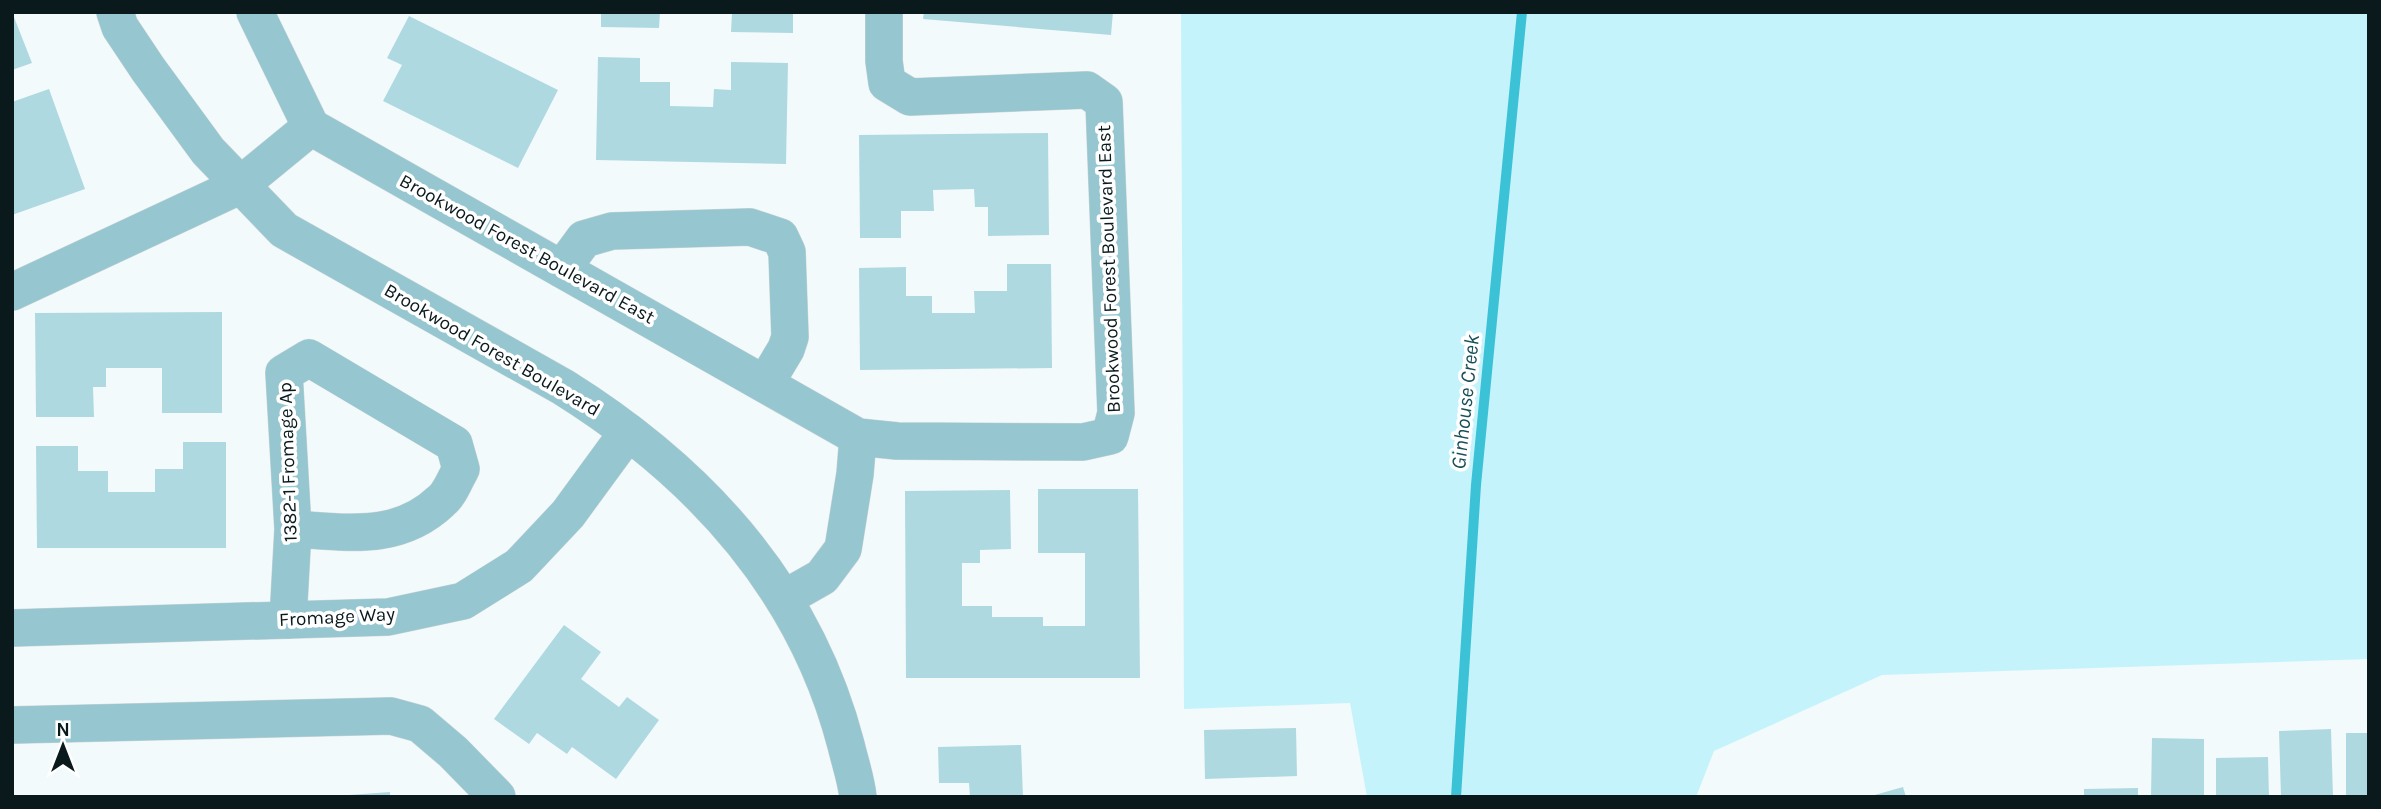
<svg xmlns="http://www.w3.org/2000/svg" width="2381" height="809" font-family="Karla,sans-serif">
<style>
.green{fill:#c5f3fc}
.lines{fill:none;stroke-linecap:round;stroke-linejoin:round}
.stream{stroke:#3bc2d7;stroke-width:10}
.building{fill:#afd9e1}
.minor-casing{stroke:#cdd6d8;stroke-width:38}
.minor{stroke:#96c6cf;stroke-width:37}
.labels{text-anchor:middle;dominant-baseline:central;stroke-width:7;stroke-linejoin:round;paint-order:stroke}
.street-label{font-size:19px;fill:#09191c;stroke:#fff}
.water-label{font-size:21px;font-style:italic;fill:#184f58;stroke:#fff}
</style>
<rect width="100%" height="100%" fill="#f2fafc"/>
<path class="green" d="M1181,12H2369V659L1882,675L1714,751L1696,797H1367L1350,703L1184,709Z"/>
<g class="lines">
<path class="stream" d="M1456,797L1476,485L1522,12"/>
</g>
<g class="building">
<path d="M12,12L32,63L12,70Z"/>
<path d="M601,12H660L659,28L601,27Z"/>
<path d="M732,12H793V33L731,32Z"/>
<path d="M924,12H1113L1111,35L923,19Z"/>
<path d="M409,16L558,90L518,168L383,101L402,65L387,58Z"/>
<path d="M598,57L640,58V82H670V106L713,107L714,89L731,90V62L788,63L786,164L596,160Z"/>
<path d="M49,89L85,189L12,215V102Z"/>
<path d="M1048,133L1049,235L988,236V207H975L974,189L933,190L934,211H901V238H860L859,135Z"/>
<path d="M1007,264H1051L1052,368L860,370L859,268L906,267V296H932V313H975L974,291H1007Z"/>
<path d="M222,312V413H162V368H106V387H93L94,417H36L35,313Z"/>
<path d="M183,442H226V548H37L36,446H78V471H108V492H155V469H183Z"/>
<path d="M1038,489H1138L1140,678H906L905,491L1010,490L1011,549L980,550V563H962V606H992V617H1043V626H1085V553H1038Z"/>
<path d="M564,625L601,652L581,679L619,707L627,697L659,720L616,779L572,747L567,754L537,733L529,744L494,719Z"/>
<path d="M1296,728L1297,776L1205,779L1204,730Z"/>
<path d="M2331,729L2333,797H2281L2279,731Z"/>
<rect x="2346" y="733" width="23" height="64"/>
<path d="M2152,738L2204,739V797H2151Z"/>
<path d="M1021,745L1023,797H970L969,783H939L938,747Z"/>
<path d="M2268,757L2269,797H2216V758Z"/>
<path d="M1903,787L1906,797H1871V796Z"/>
<path d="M2138,788V797H2084V789Z"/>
<path d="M390,792V797H349V795Z"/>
</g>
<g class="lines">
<g class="minor-casing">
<g id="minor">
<path d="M115,12L120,27L148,69L208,151L284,230L563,387C699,472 805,587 846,745C850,762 856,779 858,797"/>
<path d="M255,12L311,127L858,437L897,441L1083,442L1110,436L1116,413L1104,102L1087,90L910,97L887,83L884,61V12"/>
<path d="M562,269L584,239L612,231L750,227L780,237L787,252L790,337L786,349L765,384"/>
<path d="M12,292L239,186L311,127"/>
<path d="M785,598L822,577L843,549L855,474L858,437"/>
<path d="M288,620L293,529L284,373L309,358L454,444L461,469C455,479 450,494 441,501C398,542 347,532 293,529"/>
<path d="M12,628L388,617L463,601L519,566L568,514L628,432"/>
<path d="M12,725L391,716L420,724L453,752L497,797"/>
</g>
</g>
<use href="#minor" class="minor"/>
</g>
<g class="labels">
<g class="street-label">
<text transform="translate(527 249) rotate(29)">Brookwood Forest Boulevard East</text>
<text transform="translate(1109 269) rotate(-92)">Brookwood Forest Boulevard East</text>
<text transform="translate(492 350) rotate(30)">Brookwood Forest Boulevard</text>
<text transform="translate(288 462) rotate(-92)">1382-1 Fromage Ap</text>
<text transform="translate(337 617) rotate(-3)">Fromage Way</text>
</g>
<g class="water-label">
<text transform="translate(1465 402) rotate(-84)">Ginhouse Creek</text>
</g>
</g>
<rect width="2381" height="809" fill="none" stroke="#09191c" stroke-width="28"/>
<g transform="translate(63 746)" stroke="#ffffff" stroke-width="5" paint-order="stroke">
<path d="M0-5L12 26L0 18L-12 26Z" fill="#09191c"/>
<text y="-10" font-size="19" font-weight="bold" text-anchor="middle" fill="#09191c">N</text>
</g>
</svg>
